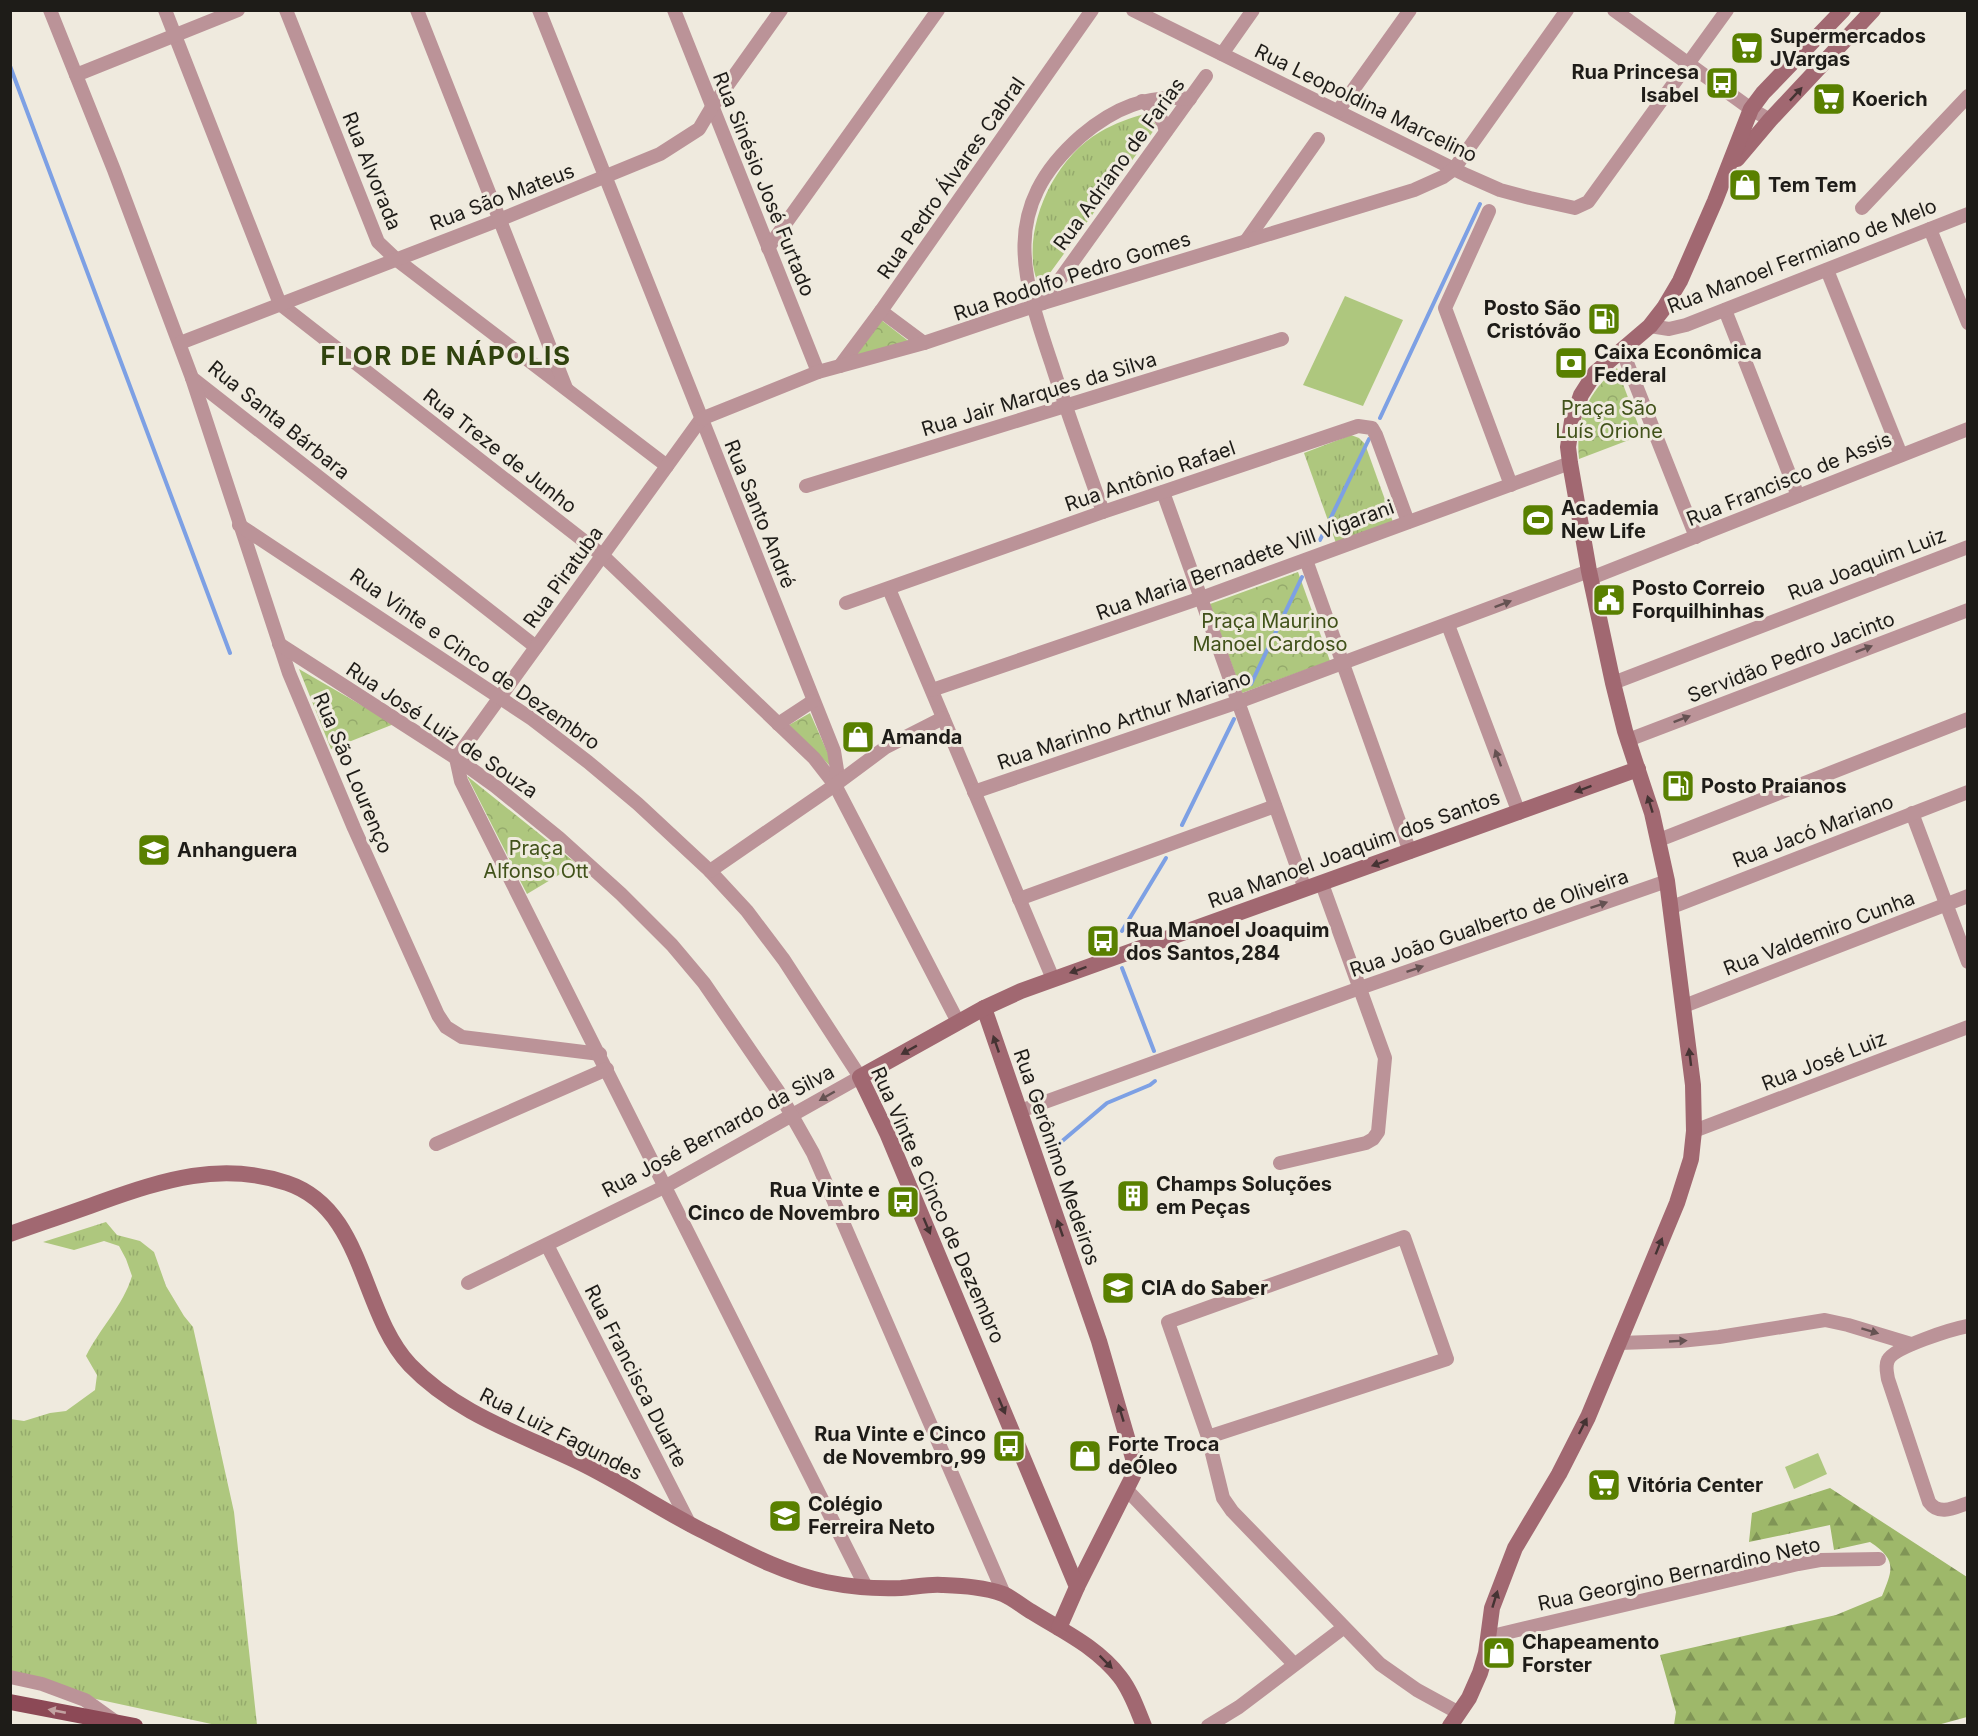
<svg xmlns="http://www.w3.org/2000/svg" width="1978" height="1736" font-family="Inter,sans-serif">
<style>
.grass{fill:url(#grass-tufts)}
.forest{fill:url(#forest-firs)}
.park{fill:url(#park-crowns)}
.garden{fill:#aec77e}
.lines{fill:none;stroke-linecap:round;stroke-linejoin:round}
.stream{stroke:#7da0e4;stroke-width:4}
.minor{stroke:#bb9398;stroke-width:14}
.secondary{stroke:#a16871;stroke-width:16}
.primary{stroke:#8c4956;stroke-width:16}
.oneway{fill:#453333}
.oneway2{fill:#655252}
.oneway3{fill:#c2a2a1}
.labels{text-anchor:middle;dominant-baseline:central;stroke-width:6;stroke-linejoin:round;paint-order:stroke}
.poi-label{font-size:20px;font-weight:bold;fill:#1e1c18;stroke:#efeade;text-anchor:start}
.street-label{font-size:20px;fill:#1e1c18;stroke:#efeade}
.park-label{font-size:20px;fill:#41521a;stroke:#efeade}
.district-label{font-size:26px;font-weight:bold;letter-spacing:1.5px;fill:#30430e;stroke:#efeade}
</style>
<defs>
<pattern id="grass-tufts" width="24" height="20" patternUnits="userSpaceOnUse" patternTransform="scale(1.5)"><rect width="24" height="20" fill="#aec77e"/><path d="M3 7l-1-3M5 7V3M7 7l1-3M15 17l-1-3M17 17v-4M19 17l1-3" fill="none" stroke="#95aa6c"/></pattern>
<pattern id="forest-firs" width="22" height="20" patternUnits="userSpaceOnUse" patternTransform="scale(1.5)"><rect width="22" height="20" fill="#9eb86a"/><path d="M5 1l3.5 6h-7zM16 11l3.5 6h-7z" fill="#809556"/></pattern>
<pattern id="park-crowns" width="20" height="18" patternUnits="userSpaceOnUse" patternTransform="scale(1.5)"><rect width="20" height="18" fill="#aec77e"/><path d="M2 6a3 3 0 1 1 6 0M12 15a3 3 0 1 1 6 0" fill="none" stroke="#95aa6c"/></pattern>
</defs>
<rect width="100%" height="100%" fill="#efeade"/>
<g class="grass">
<path d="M1147,113L1157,126L1039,288C1037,280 1033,270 1033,261C1029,214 1058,156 1100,132C1115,123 1131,118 1147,113Z"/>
<path d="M1351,435L1359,438L1365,444L1393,522L1336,543L1304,453Z"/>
<path d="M106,1222L117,1235L140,1241L154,1252L166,1286L184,1316L193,1327L234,1512L257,1725H216L13,1681L10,1670V1419L24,1421L50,1413L66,1411L95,1390L97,1375L86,1356C100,1328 123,1306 132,1276L126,1259L119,1246L104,1241L74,1250L43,1242Z"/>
</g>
<path class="forest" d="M1830,1488L1967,1577V1717L1934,1726L1674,1725L1676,1712L1660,1655L1836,1615L1882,1596C1893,1569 1897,1560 1870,1542L1834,1550L1830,1525L1749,1542L1752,1513Z"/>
<g class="park">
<path d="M880,319L911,343L857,361L854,354Z"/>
<path d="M1617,368L1642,435L1579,459C1575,420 1588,392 1617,368Z"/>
<path d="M1298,572L1330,661L1242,693L1210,604Z"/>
<path d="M299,669L394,724L331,749Z"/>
<path d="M810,713L830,758L829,765L789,725Z"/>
<path d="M467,776L577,864L527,894Z"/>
</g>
<g class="garden">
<path d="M1345,296L1403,320L1363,406L1303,385Z"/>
<path d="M524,828L564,861L549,879L510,845Z"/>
<path d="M1818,1453L1827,1474L1794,1489L1785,1467Z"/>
</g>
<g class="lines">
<g class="stream">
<path d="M10,66L230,653"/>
<path d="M1380,418L1480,204"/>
<path d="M1320,540L1369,439"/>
<path d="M1251,684L1302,577"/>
<path d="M1182,825L1234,719"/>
<path d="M1122,931L1166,858"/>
<path d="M1122,968L1154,1051"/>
<path d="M1054,1148L1107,1103L1150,1085L1155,1081"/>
</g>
<g class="minor">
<path d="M50,10L114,170L192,378L536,647"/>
<path d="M165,10L280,304L602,555L814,758L835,785"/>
<path d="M286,10L378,242L397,260L667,466"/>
<path d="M417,10L566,388"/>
<path d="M539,10L834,751L837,770L835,785L958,1022"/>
<path d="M674,10L818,372"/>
<path d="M1133,10L1466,175L1500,190L1530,198L1575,208L1588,202L1727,10"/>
<path d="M1614,10L1751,109L1770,120"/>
<path d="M1222,54L1253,10"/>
<path d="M76,75L238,10"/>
<path d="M1142,101C1155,109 1162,117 1166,131"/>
<path d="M1338,111L1410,10"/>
<path d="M1862,208L1968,96"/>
<path d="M1489,211L1445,308L1511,485"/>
<path d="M1930,229L1968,323"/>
<path d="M1246,241L1318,139"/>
<path d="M768,248L938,10"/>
<path d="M1827,270L1901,455"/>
<path d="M1043,303L1206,76"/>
<path d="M1725,310L1798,496"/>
<path d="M881,311L924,343"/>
<path d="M1650,326L1669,329L1686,325L1968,214"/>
<path d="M180,343L499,220L660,154L699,129L712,107L781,10"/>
<path d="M1622,350L1696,537"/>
<path d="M840,366L881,311L1092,10"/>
<path d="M192,378L289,673L354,828L438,1015L446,1027L462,1037L600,1054"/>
<path d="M701,419L456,758L461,781L866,1587"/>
<path d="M701,419L818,372L924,343L1043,303L1414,190L1443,177L1454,169L1567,10"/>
<path d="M806,486L1282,339"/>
<path d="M1163,492L1305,889"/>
<path d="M1103,512C1086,463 1068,415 1052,365C1022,276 999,208 1081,136C1114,108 1147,94 1190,99"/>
<path d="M239,525L532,719L588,762L638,804L710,871L747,911L784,960L860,1077L666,1186L468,1283"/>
<path d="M1306,560L1410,852"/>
<path d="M1591,578L1968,429"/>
<path d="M889,589L1053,979"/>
<path d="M846,603L1103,512L1358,426L1372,428L1376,435L1408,522"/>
<path d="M1448,625L1519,813"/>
<path d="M279,644L456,758L495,786L559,838L621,894L672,945L704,983L778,1091L813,1153L1004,1594"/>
<path d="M1613,683L1968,547"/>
<path d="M932,690L1201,598L1570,463"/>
<path d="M778,724L813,701"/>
<path d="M1628,740L1968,610"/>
<path d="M974,792L1238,702L1589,571"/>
<path d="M1912,813L1968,962"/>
<path d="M1659,840L1968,719"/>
<path d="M710,871L835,785L886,747L943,718"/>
<path d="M1019,899L1275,806"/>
<path d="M1672,907L1968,792"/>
<path d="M1684,1006L1968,896"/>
<path d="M1020,1111L1360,988L1667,881"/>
<path d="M1694,1131L1968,1027"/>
<path d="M436,1144L607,1069"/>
<path d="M1280,1163L1366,1143L1373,1139L1378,1132L1385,1058L1322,884"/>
<path d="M547,1245L690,1525"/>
<path d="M1968,1326C1952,1329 1894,1347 1888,1360C1885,1366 1887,1373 1888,1379L1929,1502C1939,1516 1954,1508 1968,1503"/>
<path d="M1619,1343L1680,1341L1719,1337L1825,1320L1848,1325L1911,1344"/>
<path d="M1208,1437L1447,1359L1404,1237L1168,1322L1208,1437L1223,1498L1232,1511L1380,1664L1417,1690L1459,1713"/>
<path d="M1126,1489L1294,1664"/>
<path d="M1488,1637L1798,1564L1820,1560L1879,1559"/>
<path d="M10,1677L42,1684L85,1700L113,1720"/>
<path d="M1208,1726L1239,1707L1343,1628"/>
</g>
<g class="secondary">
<path d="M1737,159L1770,120L1873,10"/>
<path d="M984,1008L1099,1341L1135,1465L1133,1476L1077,1587"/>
<path d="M10,1234C41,1223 71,1213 101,1202C163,1180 221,1161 287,1183C365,1209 360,1312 410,1365C457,1414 521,1434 581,1463C622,1483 660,1509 701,1530C741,1550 782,1573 826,1582C851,1587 877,1589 901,1588C915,1587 929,1584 942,1585C962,1586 985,1587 1003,1594C1013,1598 1023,1607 1032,1612C1064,1632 1097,1647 1120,1677C1131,1691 1137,1709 1144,1726"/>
<path d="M1059,1628L1077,1587L887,1133L860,1077L984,1008L1021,991L1638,769"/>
<path d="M1450,1726L1469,1698L1480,1673L1486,1653L1492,1608L1515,1548L1559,1474L1588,1417L1677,1203L1691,1159L1694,1131L1693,1085L1667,881L1652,813L1625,731L1613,683L1589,571L1570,463L1568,447L1572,421L1581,395L1595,373L1650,326L1664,308L1680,281L1715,201L1751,109L1763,93L1843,10"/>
</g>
<path class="primary" d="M10,1702L135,1726"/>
</g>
<defs><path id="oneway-solid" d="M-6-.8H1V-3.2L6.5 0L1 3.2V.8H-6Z" transform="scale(1.5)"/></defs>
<g class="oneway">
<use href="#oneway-solid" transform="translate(1796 94) rotate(-47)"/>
<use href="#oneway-solid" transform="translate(1583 789) rotate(160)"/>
<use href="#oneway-solid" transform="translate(1650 804) rotate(-107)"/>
<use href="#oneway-solid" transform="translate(1380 863) rotate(160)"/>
<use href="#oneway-solid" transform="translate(1078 970) rotate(160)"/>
<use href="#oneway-solid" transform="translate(996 1044) rotate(-109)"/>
<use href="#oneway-solid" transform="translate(909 1050) rotate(151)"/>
<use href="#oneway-solid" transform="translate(1690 1057) rotate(-97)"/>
<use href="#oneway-solid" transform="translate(927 1226) rotate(67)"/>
<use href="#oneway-solid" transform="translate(1060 1228) rotate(-109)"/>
<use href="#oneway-solid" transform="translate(1659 1246) rotate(-68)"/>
<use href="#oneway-solid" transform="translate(1002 1406) rotate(67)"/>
<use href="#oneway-solid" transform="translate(1121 1413) rotate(-107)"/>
<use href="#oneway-solid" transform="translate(1583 1426) rotate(-63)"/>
<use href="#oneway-solid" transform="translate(1495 1599) rotate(-73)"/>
<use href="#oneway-solid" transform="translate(1106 1662) rotate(45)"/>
</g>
<g class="oneway2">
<use href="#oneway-solid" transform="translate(1503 604) rotate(-21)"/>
<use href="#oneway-solid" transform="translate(1864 649) rotate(-21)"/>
<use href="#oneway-solid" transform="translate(1682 719) rotate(-21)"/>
<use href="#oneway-solid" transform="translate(1498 758) rotate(-110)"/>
<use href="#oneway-solid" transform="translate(1599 905) rotate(-19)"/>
<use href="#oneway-solid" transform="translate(1415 969) rotate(-19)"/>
<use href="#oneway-solid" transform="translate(827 1096) rotate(150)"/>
<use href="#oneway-solid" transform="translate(1870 1331) rotate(17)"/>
<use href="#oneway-solid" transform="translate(1678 1341) rotate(-3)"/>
</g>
<use class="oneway3" href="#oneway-solid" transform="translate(57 1711) rotate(-169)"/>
<defs>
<g id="supermarket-square" transform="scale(1.725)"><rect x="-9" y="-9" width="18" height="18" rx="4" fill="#598000" stroke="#efeade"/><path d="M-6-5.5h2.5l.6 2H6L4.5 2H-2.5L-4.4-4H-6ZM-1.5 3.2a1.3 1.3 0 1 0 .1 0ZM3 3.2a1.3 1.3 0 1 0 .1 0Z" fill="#fff"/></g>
<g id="bus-square" transform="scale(1.725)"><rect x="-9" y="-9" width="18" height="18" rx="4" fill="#598000" stroke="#efeade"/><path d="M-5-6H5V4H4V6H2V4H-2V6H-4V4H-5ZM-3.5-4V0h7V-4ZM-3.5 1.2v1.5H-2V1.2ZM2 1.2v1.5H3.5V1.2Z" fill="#fff"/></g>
<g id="shop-square" transform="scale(1.725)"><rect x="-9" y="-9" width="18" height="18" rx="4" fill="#598000" stroke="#efeade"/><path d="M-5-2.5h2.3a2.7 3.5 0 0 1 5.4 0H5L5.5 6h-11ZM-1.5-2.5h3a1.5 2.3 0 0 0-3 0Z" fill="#fff"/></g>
<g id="fuel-square" transform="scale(1.725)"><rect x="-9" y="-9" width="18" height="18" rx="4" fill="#598000" stroke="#efeade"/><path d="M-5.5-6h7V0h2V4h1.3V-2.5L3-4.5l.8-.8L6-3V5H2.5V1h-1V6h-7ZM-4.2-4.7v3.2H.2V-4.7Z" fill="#fff"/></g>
<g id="bank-square" transform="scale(1.725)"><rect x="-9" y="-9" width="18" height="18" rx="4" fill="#598000" stroke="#efeade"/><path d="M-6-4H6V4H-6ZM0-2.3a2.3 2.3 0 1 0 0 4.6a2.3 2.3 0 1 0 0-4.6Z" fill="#fff"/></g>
<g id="stadium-square" transform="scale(1.725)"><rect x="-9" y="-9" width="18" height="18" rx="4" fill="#598000" stroke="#efeade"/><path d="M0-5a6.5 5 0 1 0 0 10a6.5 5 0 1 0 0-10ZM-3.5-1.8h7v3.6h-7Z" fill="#fff"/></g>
<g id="civic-square" transform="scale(1.725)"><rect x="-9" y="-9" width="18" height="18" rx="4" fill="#598000" stroke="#efeade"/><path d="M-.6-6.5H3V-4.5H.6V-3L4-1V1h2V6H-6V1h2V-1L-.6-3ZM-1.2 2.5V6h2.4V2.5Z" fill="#fff"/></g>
<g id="university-square" transform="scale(1.725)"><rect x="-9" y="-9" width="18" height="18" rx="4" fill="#598000" stroke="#efeade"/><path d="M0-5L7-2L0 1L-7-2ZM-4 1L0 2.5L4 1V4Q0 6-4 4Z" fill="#fff"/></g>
<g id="building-square" transform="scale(1.725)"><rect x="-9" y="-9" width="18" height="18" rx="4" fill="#598000" stroke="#efeade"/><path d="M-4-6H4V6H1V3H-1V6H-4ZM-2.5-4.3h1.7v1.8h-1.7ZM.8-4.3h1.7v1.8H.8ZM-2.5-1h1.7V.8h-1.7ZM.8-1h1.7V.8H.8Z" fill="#fff"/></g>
<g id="school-square" transform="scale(1.725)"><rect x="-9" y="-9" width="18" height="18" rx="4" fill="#598000" stroke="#efeade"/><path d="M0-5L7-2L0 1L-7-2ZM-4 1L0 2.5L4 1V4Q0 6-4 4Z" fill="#fff"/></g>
</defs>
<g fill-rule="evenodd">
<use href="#supermarket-square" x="1747" y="48"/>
<use href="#bus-square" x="1722" y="83"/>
<use href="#supermarket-square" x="1829" y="99"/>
<use href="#shop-square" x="1745" y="185"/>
<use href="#fuel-square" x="1604" y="319"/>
<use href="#bank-square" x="1571" y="363"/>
<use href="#stadium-square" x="1538" y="520"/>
<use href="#civic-square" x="1609" y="600"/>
<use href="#shop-square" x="858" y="737"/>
<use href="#fuel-square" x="1678" y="786"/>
<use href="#university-square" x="154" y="850"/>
<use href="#bus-square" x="1103" y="941"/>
<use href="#building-square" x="1133" y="1196"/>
<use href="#bus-square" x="903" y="1202"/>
<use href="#school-square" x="1118" y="1288"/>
<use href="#bus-square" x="1009" y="1446"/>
<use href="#shop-square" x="1085" y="1456"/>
<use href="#supermarket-square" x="1604" y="1485"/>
<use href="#school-square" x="785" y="1516"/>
<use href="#shop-square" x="1499" y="1653"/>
</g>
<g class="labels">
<g class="poi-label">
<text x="1770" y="36">Supermercados<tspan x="1770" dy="23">JVargas</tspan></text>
<text x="1699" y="72" text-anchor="end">Rua Princesa<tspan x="1699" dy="23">Isabel</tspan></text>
<text x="1852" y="99">Koerich</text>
<text x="1768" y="185">Tem Tem</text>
<text x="1581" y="308" text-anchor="end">Posto São<tspan x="1581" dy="23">Cristóvão</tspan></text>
<text x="1594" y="352">Caixa Econômica<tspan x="1594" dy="23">Federal</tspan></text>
<text x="1561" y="508">Academia<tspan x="1561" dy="23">New Life</tspan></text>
<text x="1632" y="588">Posto Correio<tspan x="1632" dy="23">Forquilhinhas</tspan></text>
<text x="881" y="737">Amanda</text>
<text x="1701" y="786">Posto Praianos</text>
<text x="177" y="850">Anhanguera</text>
<text x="1126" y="930">Rua Manoel Joaquim<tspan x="1126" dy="23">dos Santos,284</tspan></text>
<text x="1156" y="1184">Champs Soluções<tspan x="1156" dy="23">em Peças</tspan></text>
<text x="880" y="1190" text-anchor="end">Rua Vinte e<tspan x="880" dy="23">Cinco de Novembro</tspan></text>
<text x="1141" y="1288">CIA do Saber</text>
<text x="986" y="1434" text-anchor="end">Rua Vinte e Cinco<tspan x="986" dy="23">de Novembro,99</tspan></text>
<text x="1108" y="1444">Forte Troca<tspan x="1108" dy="23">deÓleo</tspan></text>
<text x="1627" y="1485">Vitória Center</text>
<text x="808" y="1504">Colégio<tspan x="808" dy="23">Ferreira Neto</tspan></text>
<text x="1522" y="1642">Chapeamento<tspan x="1522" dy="23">Forster</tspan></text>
</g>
<g class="street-label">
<text transform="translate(1366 103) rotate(26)">Rua Leopoldina Marcelino</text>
<text transform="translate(1119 164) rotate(-54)">Rua Adriano de Farias</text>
<text transform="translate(372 171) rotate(68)">Rua Alvorada</text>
<text transform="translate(951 178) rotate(-55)">Rua Pedro Álvares Cabral</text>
<text transform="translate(764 184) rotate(68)">Rua Sinésio José Furtado</text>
<text transform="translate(502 197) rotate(-21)">Rua São Mateus</text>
<text transform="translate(1802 256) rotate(-21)">Rua Manoel Fermiano de Melo</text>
<text transform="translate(1072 276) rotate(-18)">Rua Rodolfo Pedro Gomes</text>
<text transform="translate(1039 394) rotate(-17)">Rua Jair Marques da Silva</text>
<text transform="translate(279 420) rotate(39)">Rua Santa Bárbara</text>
<text transform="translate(500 451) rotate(38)">Rua Treze de Junho</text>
<text transform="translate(1150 476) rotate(-19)">Rua Antônio Rafael</text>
<text transform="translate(1789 479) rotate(-22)">Rua Francisco de Assis</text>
<text transform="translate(760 514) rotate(68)">Rua Santo André</text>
<text transform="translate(1245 560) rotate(-20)">Rua Maria Bernadete Vill Vigarani</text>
<text transform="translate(1867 564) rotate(-21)">Rua Joaquim Luiz</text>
<text transform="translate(563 577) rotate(-54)">Rua Piratuba</text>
<text transform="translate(1791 657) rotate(-21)">Servidão Pedro Jacinto</text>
<text transform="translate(475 659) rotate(35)">Rua Vinte e Cinco de Dezembro</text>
<text transform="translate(1124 720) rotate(-19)">Rua Marinho Arthur Mariano</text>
<text transform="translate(442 730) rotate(34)">Rua José Luiz de Souza</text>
<text transform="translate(353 773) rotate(67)">Rua São Lourenço</text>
<text transform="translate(1813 831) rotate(-21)">Rua Jacó Mariano</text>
<text transform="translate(1354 849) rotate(-20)">Rua Manoel Joaquim dos Santos</text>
<text transform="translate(1489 923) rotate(-19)">Rua João Gualberto de Oliveira</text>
<text transform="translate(1819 933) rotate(-21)">Rua Valdemiro Cunha</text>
<text transform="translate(1824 1061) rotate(-21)">Rua José Luiz</text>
<text transform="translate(718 1131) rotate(-28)">Rua José Bernardo da Silva</text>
<text transform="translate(1057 1157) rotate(71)">Rua Gerônimo Medeiros</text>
<text transform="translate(938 1205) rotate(66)">Rua Vinte e Cinco de Dezembro</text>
<text transform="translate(636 1376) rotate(63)">Rua Francisca Duarte</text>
<text transform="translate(561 1434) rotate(27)">Rua Luiz Fagundes</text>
<text transform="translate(1679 1574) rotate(-12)">Rua Georgino Bernardino Neto</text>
</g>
<g class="park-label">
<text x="1609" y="408">Praça São<tspan x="1609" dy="23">Luís Orione</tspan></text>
<text x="1270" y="621">Praça Maurino<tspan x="1270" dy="23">Manoel Cardoso</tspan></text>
<text x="536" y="848">Praça<tspan x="536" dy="23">Alfonso Ott</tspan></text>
</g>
<g class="district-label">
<text x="446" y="355">FLOR DE NÁPOLIS</text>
</g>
</g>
<rect width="1978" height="1736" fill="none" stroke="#1e1c18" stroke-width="24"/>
</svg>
